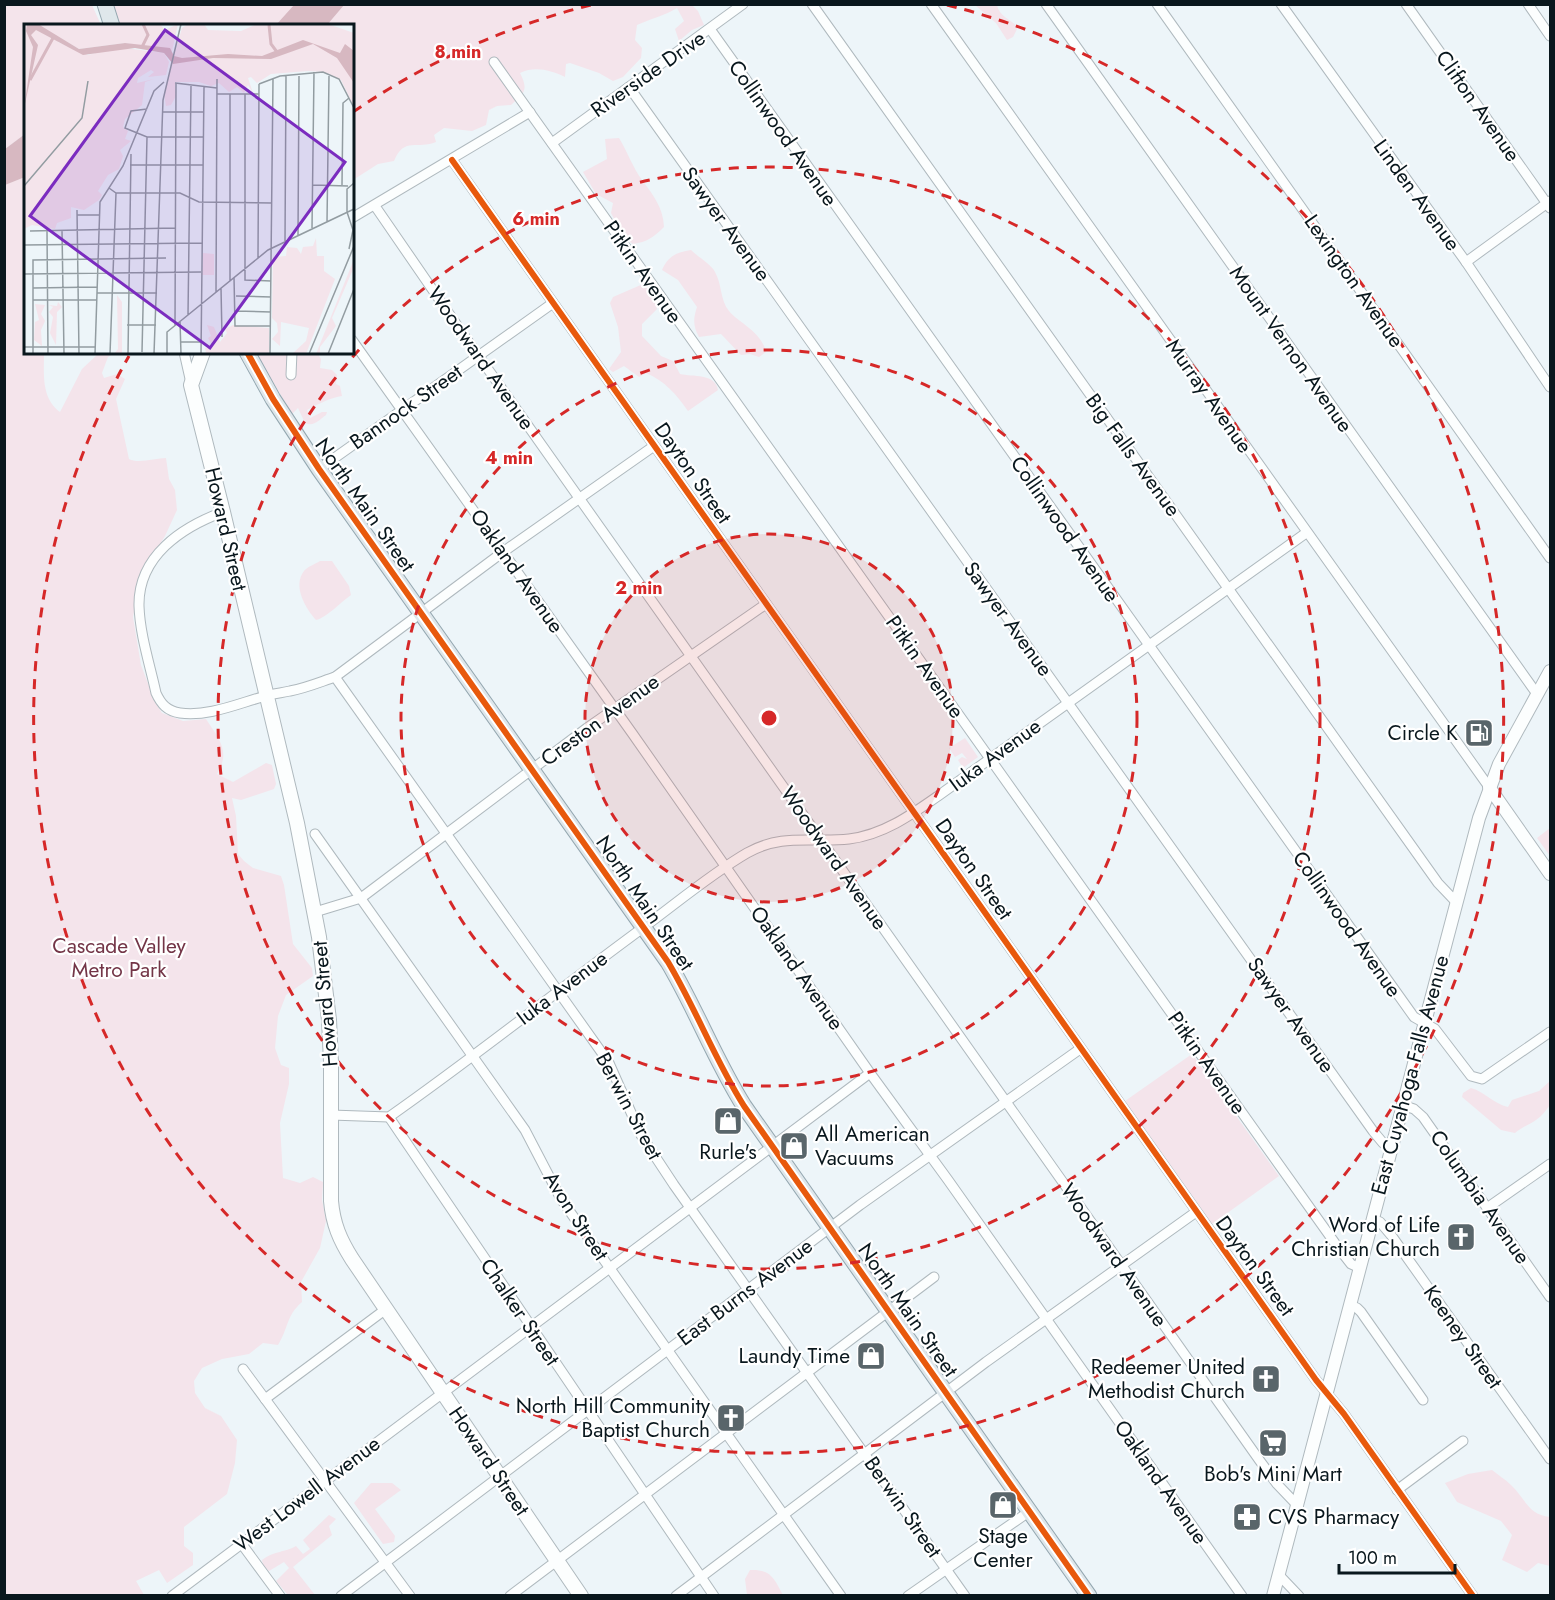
<svg xmlns="http://www.w3.org/2000/svg" width="1555" height="1600" font-family="Jost,sans-serif">
<style>
.green{fill:#f4e4eb}
.water{fill:#d7b8c1}
.lines{fill:none;stroke-linecap:round;stroke-linejoin:round}
.minor-casing{stroke:#afb9be;stroke-width:11}
.tertiary-casing{stroke:#afb9be;stroke-width:14}
.secondary-casing{stroke:#afb9be;stroke-width:16}
.primary-casing{stroke:#94a7b0;stroke-width:17}
.minor{stroke:#fcfefe;stroke-width:9}
.tertiary{stroke:#fcfefe;stroke-width:12}
.secondary{stroke:#fcfefe;stroke-width:14}
.primary{stroke:#dfe7eb;stroke-width:15}
.cycleway-casing{stroke:#fff;stroke-width:10}
.cycleway{stroke:#e8590c;stroke-width:6}
.ring{fill:none;stroke:#d62828;stroke-width:3;stroke-dasharray:10 8}
.labels{text-anchor:middle;dominant-baseline:central;stroke-width:4.5;stroke-linejoin:round;paint-order:stroke}
.street-label{font-size:21px;fill:#09171d;stroke:#fff}
.poi-label{font-size:21px;fill:#09171d;stroke:#fff;text-anchor:end}
.park-label{font-size:21px;fill:#733547;stroke:#fff}
.inset-river{fill:none;stroke:#d7b8c1;stroke-width:3}
.inset-road{fill:none;stroke:#929ca1;stroke-width:1.5}
.view{fill:#7b2cbf;fill-opacity:0.15;stroke:#7b2cbf;stroke-width:3}
.inset-edge{fill:none;stroke:#09171d;stroke-width:3}
.centre{fill:#d62828;stroke:#fff;stroke-width:3}
.ring-label{font-size:18px;text-anchor:middle;font-weight:bold;fill:#d62828;stroke:#fff;stroke-width:4.5;stroke-linejoin:round;paint-order:stroke}
</style>
<rect width="100%" height="100%" fill="#edf5f9"/>
<g class="green">
<path d="M691,4L698,11L704,25L692,30L679,41L675,29L684,21L677,8C664,16 650,19 637,25L635,40L642,48L641,58L623,77L613,81L599,73L570,63L566,64L565,77C550,70 535,66 520,73C529,91 524,93 511,105L497,106L489,110L486,125L472,131L444,128L434,135L436,142C418,150 404,136 394,161L378,164L353,180L352,26L113,25L105,5Z"/>
<path d="M5,5H92L101,25L26,26L25,134L5,149Z"/>
<path d="M975,5H997C999,16 1010,19 1018,27L1013,37L1007,40L996,23Z"/>
<path d="M619,138C627,151 633,168 642,180C653,195 663,207 664,227C654,237 647,242 633,244L624,238L611,213L613,203L596,194L583,172L607,159L605,139Z"/>
<path d="M25,177L26,352L44,353C44,374 41,398 60,412L82,369L99,353H115L108,357L102,373L104,378L117,374L125,379L116,399L129,459C138,464 156,458 166,458L169,479L175,490L177,510L165,536L141,575L133,617L141,665L155,702L162,713L183,721L206,719C219,739 231,751 217,774L233,782L266,763L272,765L276,784L274,789L241,800L232,798L236,816L238,854L244,861L253,868L281,876L284,885L293,944L312,968L313,976L286,995L278,1016L275,1048L281,1065L289,1068V1084L280,1123L283,1178L300,1183L313,1177L323,1182L322,1200L326,1221L320,1248L301,1282L302,1302C286,1316 289,1327 278,1345L263,1343L249,1354L222,1359L202,1368L194,1381L195,1393L205,1408L221,1416L237,1440L235,1463L227,1494L184,1527V1546L193,1553V1565L167,1583L159,1570L136,1581L144,1595L5,1596L4,185Z"/>
<path d="M691,250C698,257 711,264 715,272C722,284 720,300 729,311C740,324 761,331 766,352L759,357L750,354L741,355L721,334L699,337C693,326 693,319 697,307L678,280L662,270C668,256 677,252 691,250Z"/>
<path d="M643,284L655,297L657,309L642,324V336L661,356L673,361L680,374C693,377 715,373 718,390L688,411C676,394 665,381 646,373L639,377L624,366L613,372L609,369L621,352L618,327L610,303L613,297Z"/>
<path d="M256,353H320L319,356L321,359L320,368L332,370L337,375L336,384L340,386L342,396C332,397 316,405 307,410L310,418L322,412H327L326,415C319,420 314,427 305,423L298,408L292,414Z"/>
<path d="M320,561H332L349,586L351,595C341,602 326,618 316,620C306,609 292,586 304,571C307,567 315,564 320,561Z"/>
<path d="M965,738L978,757L963,768L958,760L962,757L967,759L962,753L955,757L949,748Z"/>
<path d="M1550,828V856L1537,838Z"/>
<path d="M1192,1054L1279,1176L1212,1224L1125,1101Z"/>
<path d="M1550,1081V1105C1546,1110 1542,1116 1536,1120C1529,1125 1522,1127 1515,1133L1501,1130L1462,1097L1463,1093L1471,1088C1485,1092 1494,1104 1508,1107L1512,1100L1539,1091Z"/>
<path d="M1492,1470C1498,1475 1505,1479 1511,1485C1525,1498 1528,1515 1550,1517V1566L1538,1563L1527,1572L1502,1560L1512,1535L1501,1521L1457,1502L1445,1483L1468,1474Z"/>
<path d="M371,1483H392L401,1490L375,1509L395,1536L394,1542L383,1544L354,1503Z"/>
<path d="M329,1515L336,1519L329,1526L332,1535L293,1567L315,1595H288L276,1581L289,1568L284,1562L269,1571L263,1565L262,1560C276,1550 284,1553 296,1546L303,1554L310,1549L303,1540Z"/>
<path d="M750,1570C771,1569 774,1578 783,1595H747L745,1579Z"/>
</g>
<g class="water">
<path d="M294,5V4L344,5L327,25H276Z"/>
<path d="M25,134V177L5,185V149Z"/>
</g>
<g class="lines">
<g class="minor-casing">
<g id="minor">
<path d="M812,4L1438,883L1457,903"/>
<path d="M931,4L1489,787"/>
<path d="M1046,4L1537,694"/>
<path d="M1157,4L1550,558"/>
<path d="M1281,4L1466,262L1550,387"/>
<path d="M1406,4L1550,208"/>
<path d="M1528,4L1550,36"/>
<path d="M710,29L1414,1017L1435,1029L1471,1076L1482,1079L1550,1032"/>
<path d="M494,62L1337,1246L1351,1264L1360,1268"/>
<path d="M629,87L1373,1131L1383,1143L1391,1148"/>
<path d="M552,143L743,4"/>
<path d="M452,160L1316,1380L1344,1414L1473,1596"/>
<path d="M375,206L461,331L1260,1461L1277,1484L1298,1506"/>
<path d="M352,218L530,112"/>
<path d="M1466,262L1550,201"/>
<path d="M352,340L632,733L870,1073L948,1180L1242,1596"/>
<path d="M184,352L191,383"/>
<path d="M291,375L292,352"/>
<path d="M319,469L553,303"/>
<path d="M223,512C182,527 138,556 139,606C140,635 150,665 156,693C161,704 167,711 180,713C207,717 237,704 262,697C271,694 281,693 290,691C306,688 320,682 335,677L503,552L654,446"/>
<path d="M335,677L602,1053L609,1063L641,1135L674,1185L965,1596"/>
<path d="M315,834L525,1130L561,1199L841,1596"/>
<path d="M315,912L361,898L587,728L766,604"/>
<path d="M1402,1105L1414,1109L1423,1117L1550,1297"/>
<path d="M331,1115L389,1117C476,1056 558,990 644,927C678,902 711,874 747,853C782,833 812,843 849,839C883,835 911,815 938,796L1306,533"/>
<path d="M389,1117L714,1596"/>
<path d="M1487,1208L1550,1164"/>
<path d="M1373,1219L1380,1222L1391,1235L1550,1459"/>
<path d="M1350,1305L1357,1308L1361,1312L1423,1400"/>
<path d="M243,1369L410,1596"/>
<path d="M265,1399L386,1309"/>
<path d="M1397,1490L1463,1441"/>
<path d="M241,1543L280,1596"/>
<path d="M1279,1575L1299,1596"/>
<path d="M172,1596L870,1073"/>
<path d="M341,1596L860,1205L1080,1049"/>
<path d="M510,1596L934,1277"/>
<path d="M676,1596L986,1362L1196,1212"/>
<path d="M908,1596L1030,1511"/>
</g>
</g>
<g class="tertiary-casing">
<g id="tertiary">
<path d="M1489,787L1550,874"/>
<path d="M1273,1596L1479,818L1499,764L1550,671"/>
</g>
</g>
<g class="secondary-casing">
<path id="secondary" d="M203,352L191,385L223,512L297,823L319,937L329,1020L331,1062V1201C333,1224 340,1240 352,1259L581,1596"/>
</g>
<g class="primary-casing">
<g id="primary">
<path d="M105,4L112,26"/>
<path d="M247,352L273,399L319,469L668,962C696,1009 715,1060 744,1106L1089,1596"/>
</g>
</g>
<use href="#minor" class="minor"/>
<use href="#tertiary" class="tertiary"/>
<use href="#secondary" class="secondary"/>
<use href="#primary" class="primary"/>
<g class="cycleway-casing">
<g id="cycleway">
<path d="M452,160L1316,1380L1344,1414L1473,1596"/>
<path d="M247,352L273,399L319,469L668,962C696,1009 715,1060 744,1106L1089,1596"/>
</g>
</g>
<use href="#cycleway" class="cycleway"/>
</g>
<circle cx="769" cy="718" r="184" fill="#d62828" fill-opacity=".12"/>
<g class="ring">
<circle cx="769" cy="718" r="184"/>
<circle cx="769" cy="718" r="368"/>
<circle cx="769" cy="718" r="551"/>
<path d="M353 112A735 735 0 0 1 591 5M947 5A735 735 0 1 1 129 356"/>
</g>
<defs>
<g id="fuel-square" transform="scale(1.5)"><rect x="-9" y="-9" width="18" height="18" rx="4" fill="#59656a" stroke="#fff"/><path d="M-5.5-6h7V0h2V4h1.3V-2.5L3-4.5l.8-.8L6-3V5H2.5V1h-1V6h-7ZM-4.2-4.7v3.2H.2V-4.7Z" fill="#fff"/></g>
<g id="shop-square" transform="scale(1.5)"><rect x="-9" y="-9" width="18" height="18" rx="4" fill="#59656a" stroke="#fff"/><path d="M-5-2.5h2.3a2.7 3.5 0 0 1 5.4 0H5L5.5 6h-11ZM-1.5-2.5h3a1.5 2.3 0 0 0-3 0Z" fill="#fff"/></g>
<g id="church-square" transform="scale(1.5)"><rect x="-9" y="-9" width="18" height="18" rx="4" fill="#59656a" stroke="#fff"/><path d="M-1.2-6h2.4v3.5h3.3v2.4h-3.3V6h-2.4V-.1h-3.3v-2.4h3.3Z" fill="#fff"/></g>
<g id="supermarket-square" transform="scale(1.5)"><rect x="-9" y="-9" width="18" height="18" rx="4" fill="#59656a" stroke="#fff"/><path d="M-6-5.5h2.5l.6 2H6L4.5 2H-2.5L-4.4-4H-6ZM-1.5 3.2a1.3 1.3 0 1 0 .1 0ZM3 3.2a1.3 1.3 0 1 0 .1 0Z" fill="#fff"/></g>
<g id="pharmacy-square" transform="scale(1.5)"><rect x="-9" y="-9" width="18" height="18" rx="4" fill="#59656a" stroke="#fff"/><path d="M-2-6h4v4h4v4h-4v4h-4v-4h-4v-4h4Z" fill="#fff"/></g>
</defs>
<g fill-rule="evenodd">
<use href="#fuel-square" x="1479" y="733"/>
<use href="#shop-square" x="728" y="1121"/>
<use href="#shop-square" x="794" y="1146"/>
<use href="#church-square" x="1461" y="1237"/>
<use href="#shop-square" x="871" y="1356"/>
<use href="#church-square" x="1266" y="1379"/>
<use href="#church-square" x="731" y="1418"/>
<use href="#supermarket-square" x="1273" y="1443"/>
<use href="#shop-square" x="1003" y="1505"/>
<use href="#pharmacy-square" x="1247" y="1517"/>
</g>
<g class="labels">
<g class="street-label">
<text transform="translate(648 74) rotate(-35)">Riverside Drive</text>
<text transform="translate(1478 106) rotate(55)">Clifton Avenue</text>
<text transform="translate(783 133) rotate(55)">Collinwood Avenue</text>
<text transform="translate(1417 195) rotate(54)">Linden Avenue</text>
<text transform="translate(726 224) rotate(54)">Sawyer Avenue</text>
<text transform="translate(643 272) rotate(55)">Pitkin Avenue</text>
<text transform="translate(1354 281) rotate(55)">Lexington Avenue</text>
<text transform="translate(1291 349) rotate(55)">Mount Vernon Avenue</text>
<text transform="translate(481 358) rotate(55)">Woodward Avenue</text>
<text transform="translate(1209 396) rotate(55)">Murray Avenue</text>
<text transform="translate(406 407) rotate(-35)">Bannock Street</text>
<text transform="translate(1133 455) rotate(54)">Big Falls Avenue</text>
<text transform="translate(693 473) rotate(55)">Dayton Street</text>
<text transform="translate(365 505) rotate(55)">North Main Street</text>
<text transform="translate(226 529) rotate(77)">Howard Street</text>
<text transform="translate(1065 529) rotate(55)">Collinwood Avenue</text>
<text transform="translate(517 571) rotate(55)">Oakland Avenue</text>
<text transform="translate(1008 619) rotate(54)">Sawyer Avenue</text>
<text transform="translate(925 667) rotate(55)">Pitkin Avenue</text>
<text transform="translate(600 720) rotate(-36)">Creston Avenue</text>
<text transform="translate(995 755) rotate(-36)">Iuka Avenue</text>
<text transform="translate(834 858) rotate(55)">Woodward Avenue</text>
<text transform="translate(974 869) rotate(55)">Dayton Street</text>
<text transform="translate(645 903) rotate(56)">North Main Street</text>
<text transform="translate(1347 924) rotate(55)">Collinwood Avenue</text>
<text transform="translate(797 968) rotate(55)">Oakland Avenue</text>
<text transform="translate(562 988) rotate(-37)">Iuka Avenue</text>
<text transform="translate(325 1004) rotate(-95)">Howard Street</text>
<text transform="translate(1291 1015) rotate(55)">Sawyer Avenue</text>
<text transform="translate(1207 1063) rotate(55)">Pitkin Avenue</text>
<text transform="translate(1410 1075) rotate(-75)">East Cuyahoga Falls Avenue</text>
<text transform="translate(629 1106) rotate(62)">Berwin Street</text>
<text transform="translate(1480 1197) rotate(55)">Columbia Avenue</text>
<text transform="translate(576 1216) rotate(57)">Avon Street</text>
<text transform="translate(1114 1255) rotate(55)">Woodward Avenue</text>
<text transform="translate(1255 1266) rotate(54)">Dayton Street</text>
<text transform="translate(745 1292) rotate(-37)">East Burns Avenue</text>
<text transform="translate(908 1310) rotate(55)">North Main Street</text>
<text transform="translate(520 1312) rotate(56)">Chalker Street</text>
<text transform="translate(1463 1337) rotate(55)">Keeney Street</text>
<text transform="translate(489 1461) rotate(56)">Howard Street</text>
<text transform="translate(1161 1482) rotate(55)">Oakland Avenue</text>
<text transform="translate(307 1494) rotate(-37)">West Lowell Avenue</text>
<text transform="translate(903 1507) rotate(55)">Berwin Street</text>
</g>
<g class="poi-label">
<text x="1458" y="733">Circle K</text>
<text x="815" y="1134" text-anchor="start">All American<tspan x="815" dy="24">Vacuums</tspan></text>
<text x="728" y="1152" text-anchor="middle">Rurle's</text>
<text x="1440" y="1225">Word of Life<tspan x="1440" dy="24">Christian Church</tspan></text>
<text x="850" y="1356">Laundy Time</text>
<text x="1245" y="1367">Redeemer United<tspan x="1245" dy="24">Methodist Church</tspan></text>
<text x="710" y="1406">North Hill Community<tspan x="710" dy="24">Baptist Church</tspan></text>
<text x="1273" y="1474" text-anchor="middle">Bob's Mini Mart</text>
<text x="1268" y="1517" text-anchor="start">CVS Pharmacy</text>
<text x="1003" y="1536" text-anchor="middle">Stage<tspan x="1003" dy="24">Center</tspan></text>
</g>
<g class="park-label">
<text x="119" y="946">Cascade Valley<tspan x="119" dy="24">Metro Park</tspan></text>
</g>
</g>
<g transform="translate(24 24)">
<rect width="330" height="330" fill="#edf5f9"/>
<path d="M0,0H136L141,6L154,0L148,27L101,19L55,25L33,12L34,18L64,31L93,23L140,29L145,38L142,51L124,53L130,48L127,46L114,54L113,59L130,55L121,58L118,81L101,95L99,103L104,107L101,115L107,117L96,126L99,132L95,145L84,151L74,167L78,171L75,176L60,186L47,183V194L33,199L31,205L8,201L0,205ZM164,0H180L184,6L217,7L233,0H304L330,9V83L317,56L299,48L284,47L247,50L233,59L227,53L224,54L229,69L224,61L220,69L213,63L205,68L195,59L187,62L175,58H151L152,72L147,81L142,82L140,70L150,32L158,4ZM292,214L293,232H300V247L311,255L282,330H268L282,317L285,304L257,298L256,322L248,315L254,308L253,299L248,294L249,233L262,232L263,223L273,224L277,230L279,223L289,222ZM179,229L190,230V251H178ZM330,235V243L308,294L312,302L296,323V330H292ZM93,271L98,278V330H90L94,325ZM34,278L38,283L33,288L32,321L26,309L29,293L25,288L29,283L25,281L33,282ZM11,280L21,281L17,290L21,297L17,306L18,322L10,316L11,298L15,296ZM183,301L190,303L196,318L203,309L201,305L209,301L245,304V330L182,329L181,324L189,323L184,314L187,312Z" fill="#f4e4eb"/>
<path d="M3,0H14L55,25L101,19L146,24L150,32L158,34L204,30L238,32L279,16L316,29L321,20L330,27V59L313,34L289,20L247,35L189,34L149,40L140,29L111,24L59,31L12,6L7,11L14,21L0,84L9,23L2,7Z" fill="#d7b8c1"/>
<path class="inset-river" d="M245,1L247,20L253,28M118,23L124,11L119,0M6,56L29,14"/>
<path class="inset-road" d="M151,59L193,64M235,60L256,52L299,48L315,55L330,84M193,70H235M221,70V256L247,257M123,85L107,87L101,104L123,113H179M138,88H179M106,141H179M289,161L324,162M318,161L319,79L325,74M0,162L58,94L64,57M85,164L92,169H156L175,178L248,179M53,186L55,330M323,188V165L330,159M323,188L329,206L325,225M53,191H75M303,198L305,52M288,204L290,48M23,206L24,330M38,206L40,330M6,207L151,204M274,211L275,52M261,217L262,52M0,221L178,219M234,234L235,60M0,250L177,248M210,253L211,302H247M206,257V70M9,264L73,263M197,264L198,313M73,269H133M192,269L193,55M212,272L247,273M9,276H73M211,287L247,288M164,291L167,62M156,297L157,330M103,301H132M151,302L152,59M157,318H177M0,323H71M118,328L123,113M9,330V236L142,234M71,330L76,178L99,142L130,67L140,58M86,330L92,169M104,330L107,130M130,330L139,76L157,0M143,330V308L244,226L330,185M177,330L180,63M246,330L249,55M285,330L330,222M304,330L330,265"/>
<path class="view" d="M141,6L321,138L186,324L6,192Z"/>
<rect width="330" height="330" class="inset-edge"/>
</g>
<circle cx="769" cy="718" r="9" class="centre"/>
<g class="ring-label">
<text x="458" y="58">8 min</text>
<text x="536" y="225">6 min</text>
<text x="509" y="464">4 min</text>
<text x="639" y="594">2 min</text>
</g>
<rect width="1555" height="1600" fill="none" stroke="#09171d" stroke-width="12"/>
<path d="M1339 1564v9h116v-9" fill="none" stroke="#09171d" stroke-width="3"/>
<text x="1348" y="1564" font-size="18" fill="#09171d" stroke="#ffffff" stroke-width="4.5" paint-order="stroke">100 m</text>
</svg>
